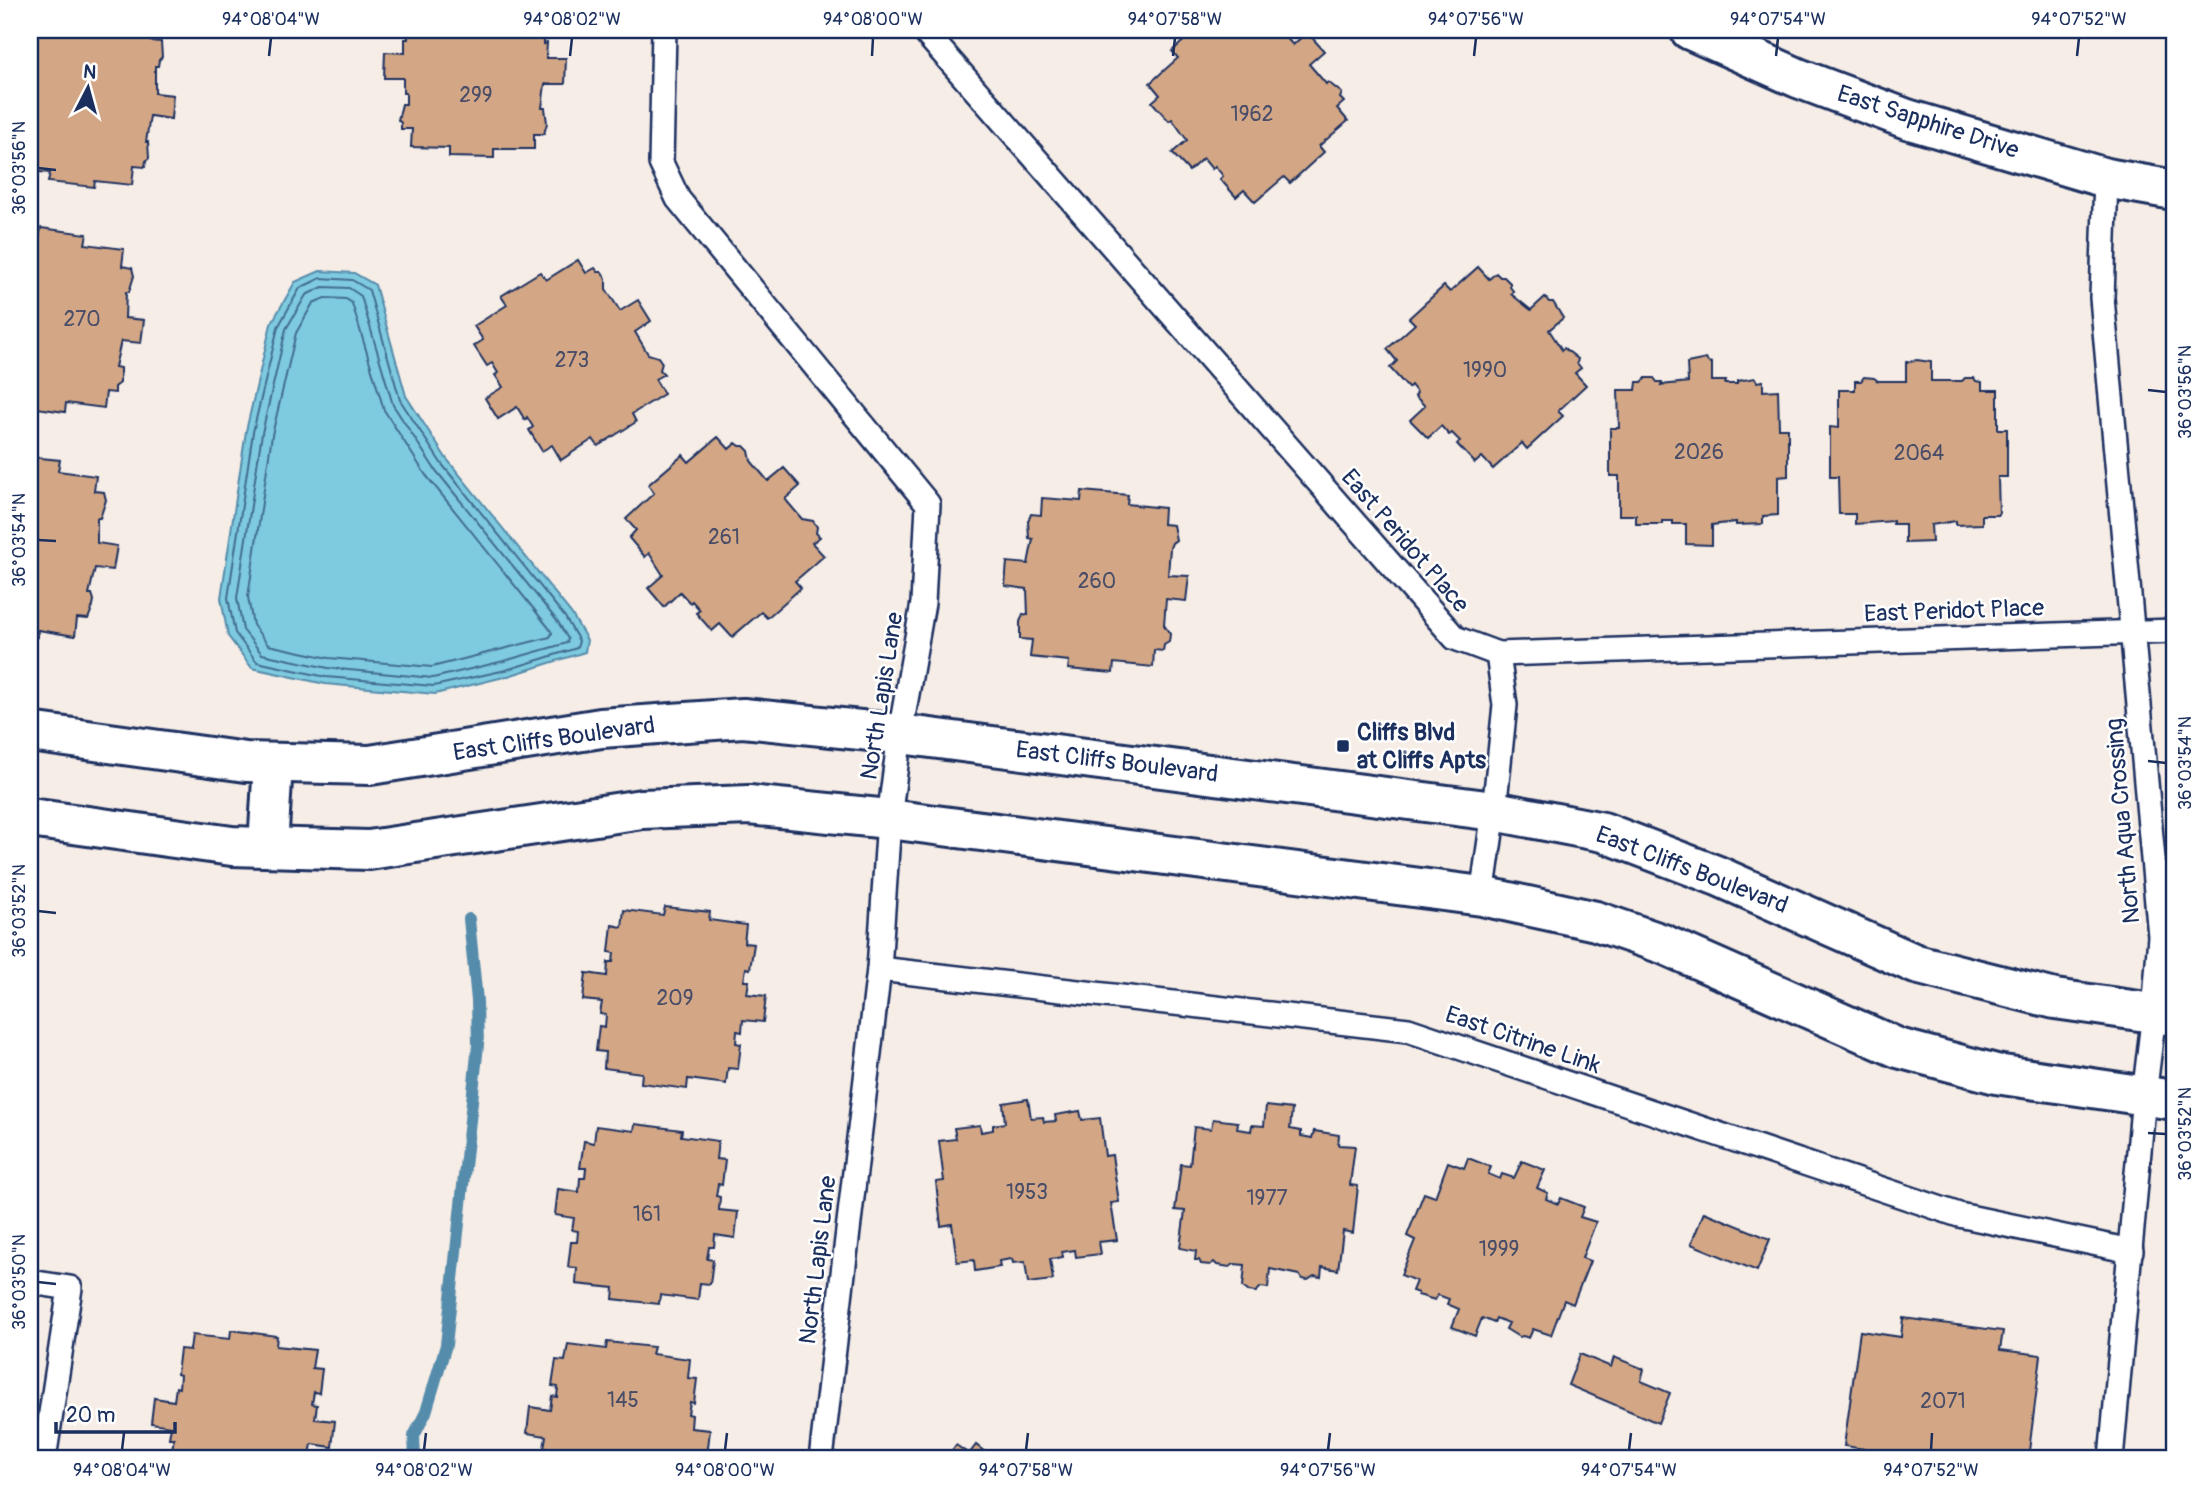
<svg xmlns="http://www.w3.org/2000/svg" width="2204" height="1489" font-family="Pangolin,sans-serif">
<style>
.water{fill:#7ecade;stroke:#568cab;stroke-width:2}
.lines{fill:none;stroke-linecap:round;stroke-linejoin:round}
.shore{stroke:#436d91;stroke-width:2}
.stream{stroke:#568cab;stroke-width:12}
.building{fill:#d3a785;stroke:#1b2f5e;stroke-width:2}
.lane-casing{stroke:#1b2f5e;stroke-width:28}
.street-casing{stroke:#1b2f5e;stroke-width:44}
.secondary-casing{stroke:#1b2f5e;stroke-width:44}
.lane{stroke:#fff;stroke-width:23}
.street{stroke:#fff;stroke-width:38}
.secondary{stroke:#fff;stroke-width:38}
.ticks{fill:none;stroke:#1b2f5e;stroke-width:2.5}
.poi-dot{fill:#1b2f5e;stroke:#fff;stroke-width:2.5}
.labels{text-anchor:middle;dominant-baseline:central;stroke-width:5;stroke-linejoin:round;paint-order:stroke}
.number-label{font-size:21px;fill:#494d68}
.street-label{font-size:24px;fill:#1b2f5e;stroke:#fff}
.poi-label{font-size:24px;font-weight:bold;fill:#1b2f5e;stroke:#fff;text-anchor:start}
.neatline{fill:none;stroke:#1b2f5e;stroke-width:2.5}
.ticks-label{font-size:18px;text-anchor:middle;fill:#1b2f5e}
</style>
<rect width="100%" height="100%" fill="#f6ede7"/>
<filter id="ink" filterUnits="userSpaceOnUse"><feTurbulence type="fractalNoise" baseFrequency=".0143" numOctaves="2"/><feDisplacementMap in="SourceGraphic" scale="14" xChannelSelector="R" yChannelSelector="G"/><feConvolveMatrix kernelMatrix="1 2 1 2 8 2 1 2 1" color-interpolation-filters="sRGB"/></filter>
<g filter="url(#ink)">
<path class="water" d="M320,271L354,273L375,285L406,396L446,458L571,613L587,640L585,652L508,676L435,694L325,684L252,668L228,636L221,598L246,431L271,324L295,282Z"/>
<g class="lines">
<g class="shore">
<path d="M321,278L352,280L369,290L400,400L441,463L565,617L579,641L577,648L506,670L434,686L326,677L257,662L235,633L228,598L253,432L278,327L300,288Z"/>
<path d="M323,287L349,288L361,296L393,405L434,468L558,622L568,639L567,643L504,661L433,678L328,668L262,654L243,630L237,598L262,433L286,329L306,295Z"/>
<path d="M325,298L346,299L352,303L384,410L425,474L549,628L552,633L550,637L432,667L329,658L268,645L253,625L248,597L272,435L296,333L313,303Z"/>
</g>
<path class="stream" d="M415,1459L414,1436L426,1412L446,1345L478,1045L477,1001L469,919"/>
</g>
<g class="building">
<path d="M30,30H151L150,41L161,42L162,57L159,60L158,66H155V93L173,95L171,119L150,116L146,142H148L149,158L146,161L145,167L134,166L132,185L95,181L94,187L48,182L50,173L30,171Z"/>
<path d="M408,30H548V33H544V44L547,43L546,58H566L565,84H545L542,108H545L547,123L544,134H534V149H494V158L449,157V148L411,147L412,129H401V123L398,120L402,104H406V93H403V78H384L385,52L405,53V39H408Z"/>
<path d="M1196,30H1279L1293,45L1307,32L1324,51L1309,64L1326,84L1328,82L1342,93L1340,98L1344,102L1337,108L1348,121L1319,146L1324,152L1290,183L1284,177L1255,202L1244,190L1236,197L1220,179L1223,176L1215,166L1212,169L1203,158L1189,171L1172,153L1187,140L1172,119L1169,121L1152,102L1160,95L1150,83L1178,58L1172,51Z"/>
<path d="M41,228L87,234L85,244L124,249L122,266L132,268L134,276L129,292H126L125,318L144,320L141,343L121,341L115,367L120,368V383L115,387V393L106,392L104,408L66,403L65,412L30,407V237L39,238Z"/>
<path d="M578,260L586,273L595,268L598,272H602L606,279V289L620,311L638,300L651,321L635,332L648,354L658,357L662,363L660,370L664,374L655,379L664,394L632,414L636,422L598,446L593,439L561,460L552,445L542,451L529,430L533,427L527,417L525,420L517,407L498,419L485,398L503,387L495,375L498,373L492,363L487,366L474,346L483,340L474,326L507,305L501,296L540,272L546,280Z"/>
<path d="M1478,267L1489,279L1496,273L1500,277H1504L1510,283V287L1514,292L1511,294L1531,310L1545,297L1549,302H1553L1563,318L1549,330L1562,350L1564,348L1578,359L1577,363L1581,368L1575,373L1586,385L1558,411L1563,416L1527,449L1522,443L1493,469L1482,457L1475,463L1457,444L1460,441L1452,433L1449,435L1441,426L1428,438L1410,420L1425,406L1415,396L1417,393L1411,385L1408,388L1390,368L1397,361L1387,349L1415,324L1409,318L1444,286L1450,292Z"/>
<path d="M1706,359L1708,362L1712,363V381H1726L1725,384H1737V381L1755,378L1757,382L1763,381V391L1778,390L1779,428H1788V476L1778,477V515L1763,516V524L1736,525V522L1712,525V545L1686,544V524H1673V521H1662V524H1636V515H1619V476H1610V428H1619L1618,390H1636L1637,382H1642L1646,378H1654L1657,382H1662L1661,385L1688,382L1687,363Z"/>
<path d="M1917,360L1931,362V381H1962L1965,378H1974L1976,381L1982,382V390H1998V429H2007V477H1998L1999,515H1982V524L1956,525V521L1931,525L1932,542L1905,543V524H1893V521L1855,524V514H1839L1838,477H1830V427L1839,428V390H1855V381H1861L1864,377L1874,378L1878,381H1906V362Z"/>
<path d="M718,437L729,449L736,443L740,446H744L749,451L751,461L768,481L784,468L800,486L785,499L802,519L813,521L817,527L816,533L820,537L812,543L824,556L795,581L801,588L767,618L761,612L732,637L720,624L712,631L696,613L700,610L692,601L690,603L680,592L664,607L648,588L663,575L649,553L645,557L629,538L636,530L626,519L654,493L648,485L683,455L689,462Z"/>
<path d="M30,457L60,460L58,471L96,476L94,491L104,492L106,500L100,518H97V543L117,546L113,570L95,568L89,594H92L94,600L93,606L88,619L77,618L75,636L38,630L37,638L30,637Z"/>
<path d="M1082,491L1128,495L1127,504L1164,508L1163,524L1173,525L1176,540L1172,543L1170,548L1168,575L1189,576L1186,601L1166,599L1164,625L1170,634L1169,642L1164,645L1163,651L1154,650L1153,667L1114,663L1113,673L1068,669L1069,661L1030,657L1032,640L1020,639V622L1023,614L1028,615L1027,589L1005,586L1007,562L1028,564L1033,539L1029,538L1028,521L1031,514L1041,515L1042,498L1081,501Z"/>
<path d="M665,907L710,912L709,920L746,925L744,943L754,944L750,969L746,968L744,981H749L747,994L766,996L763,1022L743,1020L742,1032L737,1031L736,1043L741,1044L738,1069L728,1068L726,1084L688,1079L687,1089L641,1083L642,1073L604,1068L605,1052L596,1051L599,1026L605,1027L606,1015L600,1014L602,1002L583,1000L586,973L607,976L608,962H613L614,953L609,952L612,925L622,927L624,910L663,915Z"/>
<path d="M1028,1099L1031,1118L1043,1117L1044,1122L1056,1121L1055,1115L1080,1111L1082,1120L1100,1118L1105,1156L1112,1155L1119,1202L1111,1203L1117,1240L1099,1242L1101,1254L1076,1257L1075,1250L1062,1252L1063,1257L1050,1259L1053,1280L1028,1283L1025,1262L1013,1263L1012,1259L999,1261L1000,1267L975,1271L974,1260L957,1262L952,1224L941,1226L936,1182L944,1181L939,1141L956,1139L954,1128L980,1125L981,1132L993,1130V1125L1005,1123L1003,1103Z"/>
<path d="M1266,1106L1292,1109L1290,1129L1301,1131V1136L1312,1138L1314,1131L1339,1135L1338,1145L1355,1146L1350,1185L1358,1186L1353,1233L1343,1231L1338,1270L1322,1267L1321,1277L1314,1276L1308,1280L1302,1279L1299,1275L1270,1269L1268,1288L1261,1287L1256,1292L1248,1291L1243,1287L1245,1265L1234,1264L1230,1267L1217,1265L1214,1262L1210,1265L1201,1264L1199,1260H1195L1196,1251L1180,1248L1185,1211L1175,1210L1181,1164L1190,1165L1194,1127L1211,1129L1213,1119L1238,1122L1237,1129L1251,1131L1252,1125L1264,1126Z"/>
<path d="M635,1124L682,1130L681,1136L718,1141L716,1159L725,1160L722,1185L718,1184L716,1196L720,1197L719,1210L738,1212L735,1238L715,1235L714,1247H709L707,1259L713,1260L710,1284L700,1283L698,1300L660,1295L659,1304L613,1299L614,1288L576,1284L577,1268L568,1267L571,1242H577L578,1231L572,1230L574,1218L555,1215L558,1189L579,1192L580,1178H585L586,1168H580L584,1141L594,1143L596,1126L634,1131Z"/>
<path d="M1468,1158L1491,1167L1488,1174L1500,1179L1502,1174L1514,1178L1522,1161L1545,1170L1537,1188L1548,1193L1546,1199L1558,1204L1561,1198L1584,1207L1580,1217L1596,1222L1582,1258L1590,1261L1573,1304L1564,1300L1551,1335L1533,1329L1529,1338L1523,1336L1519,1337L1506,1329L1509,1323L1496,1318L1494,1323L1482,1318L1475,1336L1452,1327L1459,1309L1447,1304L1449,1299L1438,1295L1435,1300L1418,1295V1293L1412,1291L1416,1281L1401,1275L1415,1240L1407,1236L1424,1193L1435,1197L1448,1162L1464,1168Z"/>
<path d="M1704,1212L1770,1239L1757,1271L1691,1244Z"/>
<path d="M1903,1318L2003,1331L2000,1350L2041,1355L2028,1459H1914L1906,1455L1844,1446L1860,1331L1901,1337Z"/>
<path d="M231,1330L277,1336L276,1346L315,1350L312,1368L322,1369L319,1393L314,1392L312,1404L317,1405L315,1419L335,1421L332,1447L312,1444L310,1455H307L306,1459H165L167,1450H172L174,1438H169L171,1426L151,1423L154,1398L174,1401L176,1387L179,1388L180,1375L177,1374L180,1349L190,1350L192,1335L230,1339Z"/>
<path d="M607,1342L654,1347L652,1354L690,1359L688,1378L697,1379L694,1403L690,1402L688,1414L692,1415L691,1428L710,1430L707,1456L687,1454L686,1459H549L550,1449L544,1448L546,1436L527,1433L530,1407L550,1410L552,1396L557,1397L558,1387L552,1386L556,1360L565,1361L568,1344L606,1349Z"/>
<path d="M1580,1354L1611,1367L1614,1357L1644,1369L1641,1381L1670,1393L1658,1423L1568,1385Z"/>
<path d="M956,1445L969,1454L976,1445L994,1459H945Z"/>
</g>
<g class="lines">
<g class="lane-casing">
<g id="lane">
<path d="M664,30L661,163L678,199L928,504L923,603L900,734L889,819L879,969L821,1459"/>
<path d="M923,30L1455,638L1498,654L2174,631"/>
<path d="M2106,178L2102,298L2160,936L2154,1013L2144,1096L2111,1459"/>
<path d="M1482,896L1494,811L1505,705L1498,654"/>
<path d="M879,969L1408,1030L1959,1215L2131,1251"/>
<path d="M30,1282L70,1288L44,1459"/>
</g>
</g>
<g class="street-casing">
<path id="street" d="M1690,30L1798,78L1907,119L2106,178L2174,190"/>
</g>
<g class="secondary-casing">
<g id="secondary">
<path d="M30,732L246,762L370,765L601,728L743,718L900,734L1494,811L1603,832L1718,876L1916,964L2055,999L2174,1016"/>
<path d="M30,818L232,846L369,850L642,809L749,805L889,819L1482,896L1596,921L1663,944L1898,1048L1996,1074L2174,1100"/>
<path d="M268,847L273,763"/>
</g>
</g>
<use href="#lane" class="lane"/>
<use href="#street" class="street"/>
<use href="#secondary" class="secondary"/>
</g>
</g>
<path class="ticks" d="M269,56L271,38M570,56L572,38M872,56L873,38M1173,56L1175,38M1474,56L1476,38M1776,56L1778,38M2077,56L2079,38M38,168L56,170M2148,390L2166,392M38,540L56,541M2148,761L2166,763M38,911L56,913M2148,1133L2166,1134M38,1282L56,1284M122,1450L124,1433M424,1450L426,1433M725,1450L727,1433M1026,1450L1028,1433M1328,1450L1330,1433M1629,1450L1631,1433M1931,1450L1932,1433"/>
<rect class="poi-dot" x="1336" y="739" width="14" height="14" rx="3.5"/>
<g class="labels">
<g class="number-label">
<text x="476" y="95">299</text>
<text x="1252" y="114">1962</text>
<text x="82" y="319">270</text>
<text x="572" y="360">273</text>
<text x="1485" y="370">1990</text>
<text x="1699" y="452">2026</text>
<text x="1919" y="453">2064</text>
<text x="724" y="537">261</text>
<text x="1097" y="581">260</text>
<text x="675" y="998">209</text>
<text x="1027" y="1192">1953</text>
<text x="1267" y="1198">1977</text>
<text x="647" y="1214">161</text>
<text x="1499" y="1249">1999</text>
<text x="623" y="1400">145</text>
<text x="1943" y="1401">2071</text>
</g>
<g class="street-label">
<text transform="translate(1928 122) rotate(18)">East Sapphire Drive</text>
<text transform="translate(1405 541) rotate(49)">East Peridot Place</text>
<text transform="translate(1954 611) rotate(-2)">East Peridot Place</text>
<text transform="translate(882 696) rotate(-81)">North Lapis Lane</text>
<text transform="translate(554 739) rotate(-8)">East Cliffs Boulevard</text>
<text transform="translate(1117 762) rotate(7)">East Cliffs Boulevard</text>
<text transform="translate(2123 821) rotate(-95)">North Aqua Crossing</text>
<text transform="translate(1692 870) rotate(21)">East Cliffs Boulevard</text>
<text transform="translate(1523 1040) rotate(19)">East Citrine Link</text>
<text transform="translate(818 1260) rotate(-83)">North Lapis Lane</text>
</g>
<g class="poi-label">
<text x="1357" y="732">Cliffs Blvd<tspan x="1357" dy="28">at Cliffs Apts</tspan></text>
</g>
</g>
<rect width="2204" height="1489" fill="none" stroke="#fff" stroke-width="77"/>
<g transform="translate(88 88) rotate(6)" stroke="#ffffff" stroke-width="5" paint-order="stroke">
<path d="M0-5L12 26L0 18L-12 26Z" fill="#1b2f5e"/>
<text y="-10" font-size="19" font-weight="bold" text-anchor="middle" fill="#1b2f5e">N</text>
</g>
<path d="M56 1422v10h119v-10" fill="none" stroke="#1b2f5e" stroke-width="3.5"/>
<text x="66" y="1422" font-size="21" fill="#1b2f5e" stroke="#ffffff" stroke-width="5" paint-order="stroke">20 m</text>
<rect x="38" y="38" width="2128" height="1412" class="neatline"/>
<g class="ticks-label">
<text x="271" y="25">94°08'04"W</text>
<text x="572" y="25">94°08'02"W</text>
<text x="873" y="25">94°08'00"W</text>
<text x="1175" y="25">94°07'58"W</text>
<text x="1476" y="25">94°07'56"W</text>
<text x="1778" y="25">94°07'54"W</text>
<text x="2079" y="25">94°07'52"W</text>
<text transform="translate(19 168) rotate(-90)" y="6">36°03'56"N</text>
<text transform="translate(2185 392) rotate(-90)" y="6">36°03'56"N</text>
<text transform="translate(19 540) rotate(-90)" y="6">36°03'54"N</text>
<text transform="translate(2185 763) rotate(-90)" y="6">36°03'54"N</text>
<text transform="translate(19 911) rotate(-90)" y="6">36°03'52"N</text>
<text transform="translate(2185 1134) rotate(-90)" y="6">36°03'52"N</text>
<text transform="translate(19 1282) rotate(-90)" y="6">36°03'50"N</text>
<text x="122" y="1476">94°08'04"W</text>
<text x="424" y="1476">94°08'02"W</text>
<text x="725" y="1476">94°08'00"W</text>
<text x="1026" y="1476">94°07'58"W</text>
<text x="1328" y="1476">94°07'56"W</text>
<text x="1629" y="1476">94°07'54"W</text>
<text x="1931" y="1476">94°07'52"W</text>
</g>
</svg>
